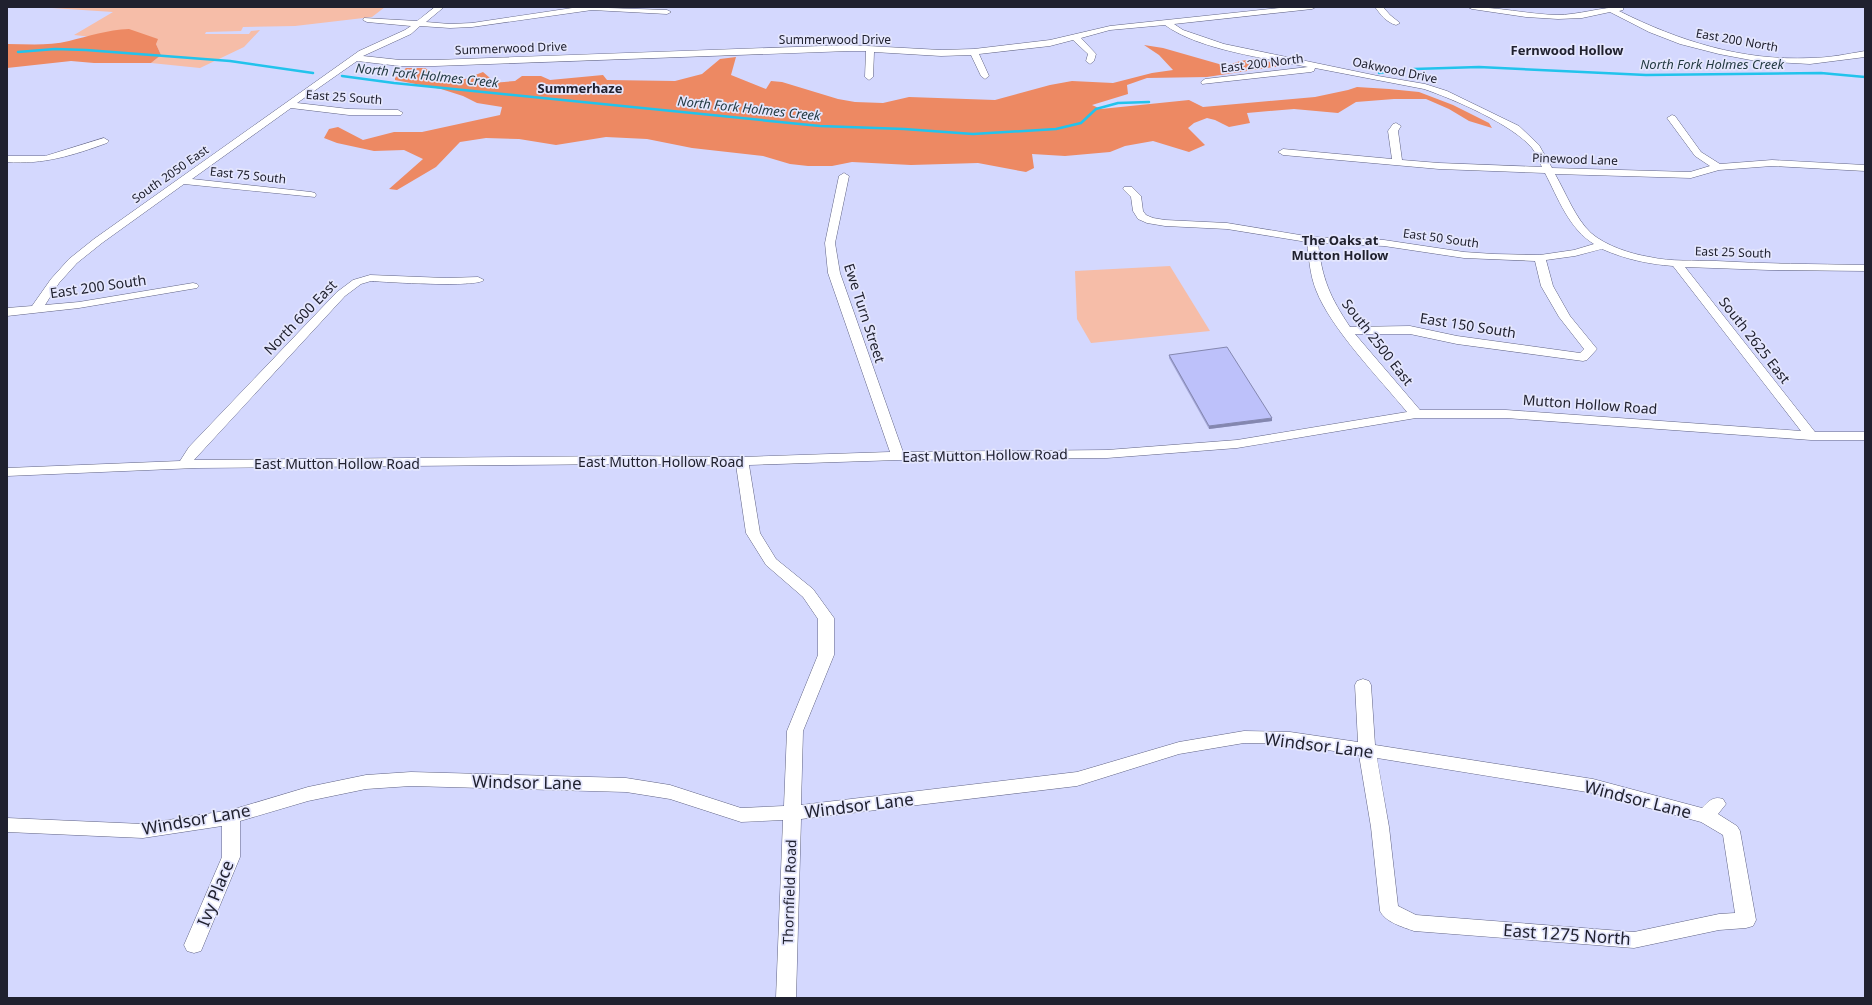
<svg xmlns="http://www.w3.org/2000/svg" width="1872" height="1005" font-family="'Noto Sans',sans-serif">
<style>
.green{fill:#f6bda8}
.forest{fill:#ed8963}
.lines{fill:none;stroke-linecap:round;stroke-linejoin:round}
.stream{stroke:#22c3ec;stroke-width:2.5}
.minor-casing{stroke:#606384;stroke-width:1}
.minor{fill:#fff;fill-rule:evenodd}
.wall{fill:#a3a6d7}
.shaded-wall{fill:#8487af}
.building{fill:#bdc1fa;stroke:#8487af}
.labels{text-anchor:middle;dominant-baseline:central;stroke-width:3.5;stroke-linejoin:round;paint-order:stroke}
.far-street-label{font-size:12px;fill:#20212f;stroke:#e4e6fd}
.far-neighbourhood-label{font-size:13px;font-weight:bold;fill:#20212f;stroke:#e4e6fd}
.far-water-label{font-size:13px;font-style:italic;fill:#233a42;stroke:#e4e6fd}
.street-label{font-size:14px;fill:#20212f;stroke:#e4e6fd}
.near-street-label{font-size:17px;fill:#20212f;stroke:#e4e6fd}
</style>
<rect width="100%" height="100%" fill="#d4d8fe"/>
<g class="green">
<path d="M385,7L372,17L295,26L243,27L241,31L206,32L205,34H249L251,31L260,30L244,47L200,68L151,63L161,55L156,44L74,35L113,12L52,8Z"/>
<path d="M1170,266L1210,331L1091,343L1077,319L1075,271Z"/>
</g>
<g class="forest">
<path d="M129,29L158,39L156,44L161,55L151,63H94L71,61L7,68V44C27,44 49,46 69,41C89,36 107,30 129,29Z"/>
<path d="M1144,45L1163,48L1226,66L1240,61L1254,59L1288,65L1207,77L1147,78L1127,85L1128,94L1092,105L1101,109L1189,100L1203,107L1315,97L1348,90L1357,87L1389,89L1419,92L1453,105L1489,123L1492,128L1469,121L1449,109L1426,99H1394L1356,102L1338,113L1294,109L1247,113L1250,123L1229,127L1215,120L1207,118L1194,123L1188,128L1205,145L1189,152L1153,141L1125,146L1110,152L1065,156L1032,154L1034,168L1026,172L978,163L911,165L852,162L832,166H808L790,164L763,156L692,148L647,139L606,137L556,145L519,139L486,138L460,142L436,167L397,190L389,189L423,159L404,150L374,151L337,143L324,138L329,129L338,127L363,140L394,132H422L500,115L502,107L477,103L463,96L441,89L395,80V78L406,68H425L438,77L465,79L483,72L490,78L492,83L515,81L522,76H541L550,80L603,75L607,80L675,81L702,74L720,59L736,57L731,75L766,89L771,81L782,82L838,99L855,102L883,103L909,97L995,100L1050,85L1072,81L1113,83L1152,73L1173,70L1159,55Z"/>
</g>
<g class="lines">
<g class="stream">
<path d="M18,52L55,49L86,50L230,61L313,73"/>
<path d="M1414,69L1479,67L1646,75L1821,73L1865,77"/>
<path d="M1379,73L1386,72"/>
<path d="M342,76L394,83L820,126L904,129L973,134L1056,129L1081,123L1096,109L1118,103L1149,102"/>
</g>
<g class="minor-casing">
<g id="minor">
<path d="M435,7H444L426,22L450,24L472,23L579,7L667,10L671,12L667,14L592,10L472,27L450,28L420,26L411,34L363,56L400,60H435L849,45L941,50L974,49L1050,40L1110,26L1289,7H1316L1312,9L1174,24L1183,30L1224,44L1378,76L1425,84L1447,91L1519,126L1539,145L1552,168L1690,172L1710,166L1695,156L1667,118L1672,115L1675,116L1701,152L1720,164L1772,160L1865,165V171L1772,166L1719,170L1691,178L1555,174C1566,193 1575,218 1591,233C1606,246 1631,254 1650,257C1671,262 1695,260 1716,261C1766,264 1815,264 1865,265V271L1769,270L1685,267L1815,432H1865V440H1811L1506,418H1416L1237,448L1107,458L898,460L749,465L760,533L776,559L813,589L834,618V655L803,731L801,805L1077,772L1179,742L1244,731L1290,732L1358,742L1355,685L1357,681L1363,679L1369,681L1371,685L1375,745L1593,779L1702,808C1709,801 1713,796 1723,799L1726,804L1718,814L1737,826L1740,831L1756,920L1753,926L1746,928L1719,930L1634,948L1414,931C1403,927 1385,922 1380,911L1371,827L1359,755L1290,744L1244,743L1179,754L1077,786L801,819L796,998H776L783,820L741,822L670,799L626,792L411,786L366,789L308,801L240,821V857L201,951L194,953L187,951L184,945L222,857V826L143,838L7,832V818L143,824L231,810L308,787L366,775L411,772L626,778L670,785L741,808L784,806L787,731L818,655V619L803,597L766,565L746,533L736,465L627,464L196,468L7,476V468L180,461L189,447L337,292L353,280L370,275L446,278L478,277L484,280C477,288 386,282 371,281L361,284L345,296L194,460L627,456L742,457L890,452L828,273L825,243L839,176L844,173L849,176L835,243L840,273L903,452L1107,450L1237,440L1407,412C1380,379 1331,329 1316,290C1310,275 1309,259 1307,242L1227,229L1165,226L1147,223L1138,219L1133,211L1131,197L1123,189L1124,187H1132L1141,196L1143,211L1146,215L1153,218L1165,220L1227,223L1312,237L1384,240L1464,252L1494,254L1540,255L1574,250L1594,244C1569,229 1558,198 1545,173L1439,169L1283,155L1278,152L1283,149L1392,159L1388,131L1393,124L1396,123L1401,126L1398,131L1402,160L1439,163L1542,167C1539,161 1536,153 1532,148C1512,124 1453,99 1424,89L1315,68L1314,71L1311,72L1202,84L1201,82L1205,79L1308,67C1266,58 1199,50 1165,25L1110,30L1081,38L1096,54L1094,61L1090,64L1086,61L1088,54L1073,40L1050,46L979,54L989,76L985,79L981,76L971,55L941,56L874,52L873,77L869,80L865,77L866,51H849L435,66H400L357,61L297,103L349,109L398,110L403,113L401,115H349L291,108L192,179L311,192L315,193L316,195L315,197L184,184L102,243L77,263L59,283L45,305L79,302L193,283L197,284L199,286L197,288L79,308L7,316V308L32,306L51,279L69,259L94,239L359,51L405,30L411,26L367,22L363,20L364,18L417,21ZM1318,243L1384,246L1464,258L1535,261L1541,286L1559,317L1584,349L1580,353L1457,336L1410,326L1350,327C1330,297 1322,279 1318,243ZM1602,249C1625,259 1647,264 1673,266L1801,431L1506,410H1420L1355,334H1410L1457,344L1583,361L1587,360L1597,349L1570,316L1553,286L1546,260L1575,256ZM1377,758L1593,793L1701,822L1723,835L1735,913L1719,914L1634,932L1416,915L1398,906L1389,827Z"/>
<path d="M1375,7H1383L1390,15L1400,23L1396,25C1386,22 1381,15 1375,7Z"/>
<path d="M1468,7C1498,7 1527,14 1556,15C1579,15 1601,7 1623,7V10L1619,11C1679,41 1742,61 1810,58C1829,58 1847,54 1865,51V57L1810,64L1756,61L1719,54L1680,44L1649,32L1610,12L1582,18L1558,19L1526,17L1472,9Z"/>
<path d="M104,138L109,141L107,143C74,155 43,165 7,162V156H45Z"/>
</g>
</g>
<use href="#minor" class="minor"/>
</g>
<path class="wall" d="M1169,355L1272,421L1209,429L1169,358Z"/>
<path class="shaded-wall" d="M1272,418V421L1209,429V426Z"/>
<path class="building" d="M1227,347L1272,418L1209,426L1169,355Z"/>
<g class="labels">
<g class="far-street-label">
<text x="835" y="39">Summerwood Drive</text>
<text transform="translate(1737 40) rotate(10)">East 200 North</text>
<text transform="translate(511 48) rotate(-2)">Summerwood Drive</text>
<text transform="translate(1262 63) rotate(-7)">East 200 North</text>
<text transform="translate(1395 70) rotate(12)">Oakwood Drive</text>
<text transform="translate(344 97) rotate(4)">East 25 South</text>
<text transform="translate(1575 159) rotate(2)">Pinewood Lane</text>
<text transform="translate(170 174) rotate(-35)">South 2050 East</text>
<text transform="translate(248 175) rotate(6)">East 75 South</text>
<text transform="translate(1441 238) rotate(8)">East 50 South</text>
<text transform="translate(1733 252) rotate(2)">East 25 South</text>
</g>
<g class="far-neighbourhood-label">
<text x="1567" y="50">Fernwood Hollow</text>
<text x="580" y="88">Summerhaze</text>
<text x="1340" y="240">The Oaks at<tspan x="1340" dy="15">Mutton Hollow</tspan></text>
</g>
<g class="far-water-label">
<text x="1712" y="64">North Fork Holmes Creek</text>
<text transform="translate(427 75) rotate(6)">North Fork Holmes Creek</text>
<text transform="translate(749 108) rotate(6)">North Fork Holmes Creek</text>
</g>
<g class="street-label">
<text transform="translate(98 286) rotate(-8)">East 200 South</text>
<text transform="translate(865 313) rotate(72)">Ewe Turn Street</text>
<text transform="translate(300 317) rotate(-46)">North 600 East</text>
<text transform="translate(1468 325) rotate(9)">East 150 South</text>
<text transform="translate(1755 340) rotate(52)">South 2625 East</text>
<text transform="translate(1378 342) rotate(52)">South 2500 East</text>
<text transform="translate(1590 404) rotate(4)">Mutton Hollow Road</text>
<text transform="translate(985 455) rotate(-1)">East Mutton Hollow Road</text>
<text x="661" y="461">East Mutton Hollow Road</text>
<text x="337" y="463">East Mutton Hollow Road</text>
<text transform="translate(789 892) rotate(-88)">Thornfield Road</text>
</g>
<g class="near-street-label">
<text transform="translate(1319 745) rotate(7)">Windsor Lane</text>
<text transform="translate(527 782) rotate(1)">Windsor Lane</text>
<text transform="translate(1638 799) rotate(14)">Windsor Lane</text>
<text transform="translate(859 805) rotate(-7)">Windsor Lane</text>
<text transform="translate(196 819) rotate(-10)">Windsor Lane</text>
<text transform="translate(215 893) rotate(-68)">Ivy Place</text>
<text transform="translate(1567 934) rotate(4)">East 1275 North</text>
</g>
</g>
<rect width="1872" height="1005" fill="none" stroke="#20212f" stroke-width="16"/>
</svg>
